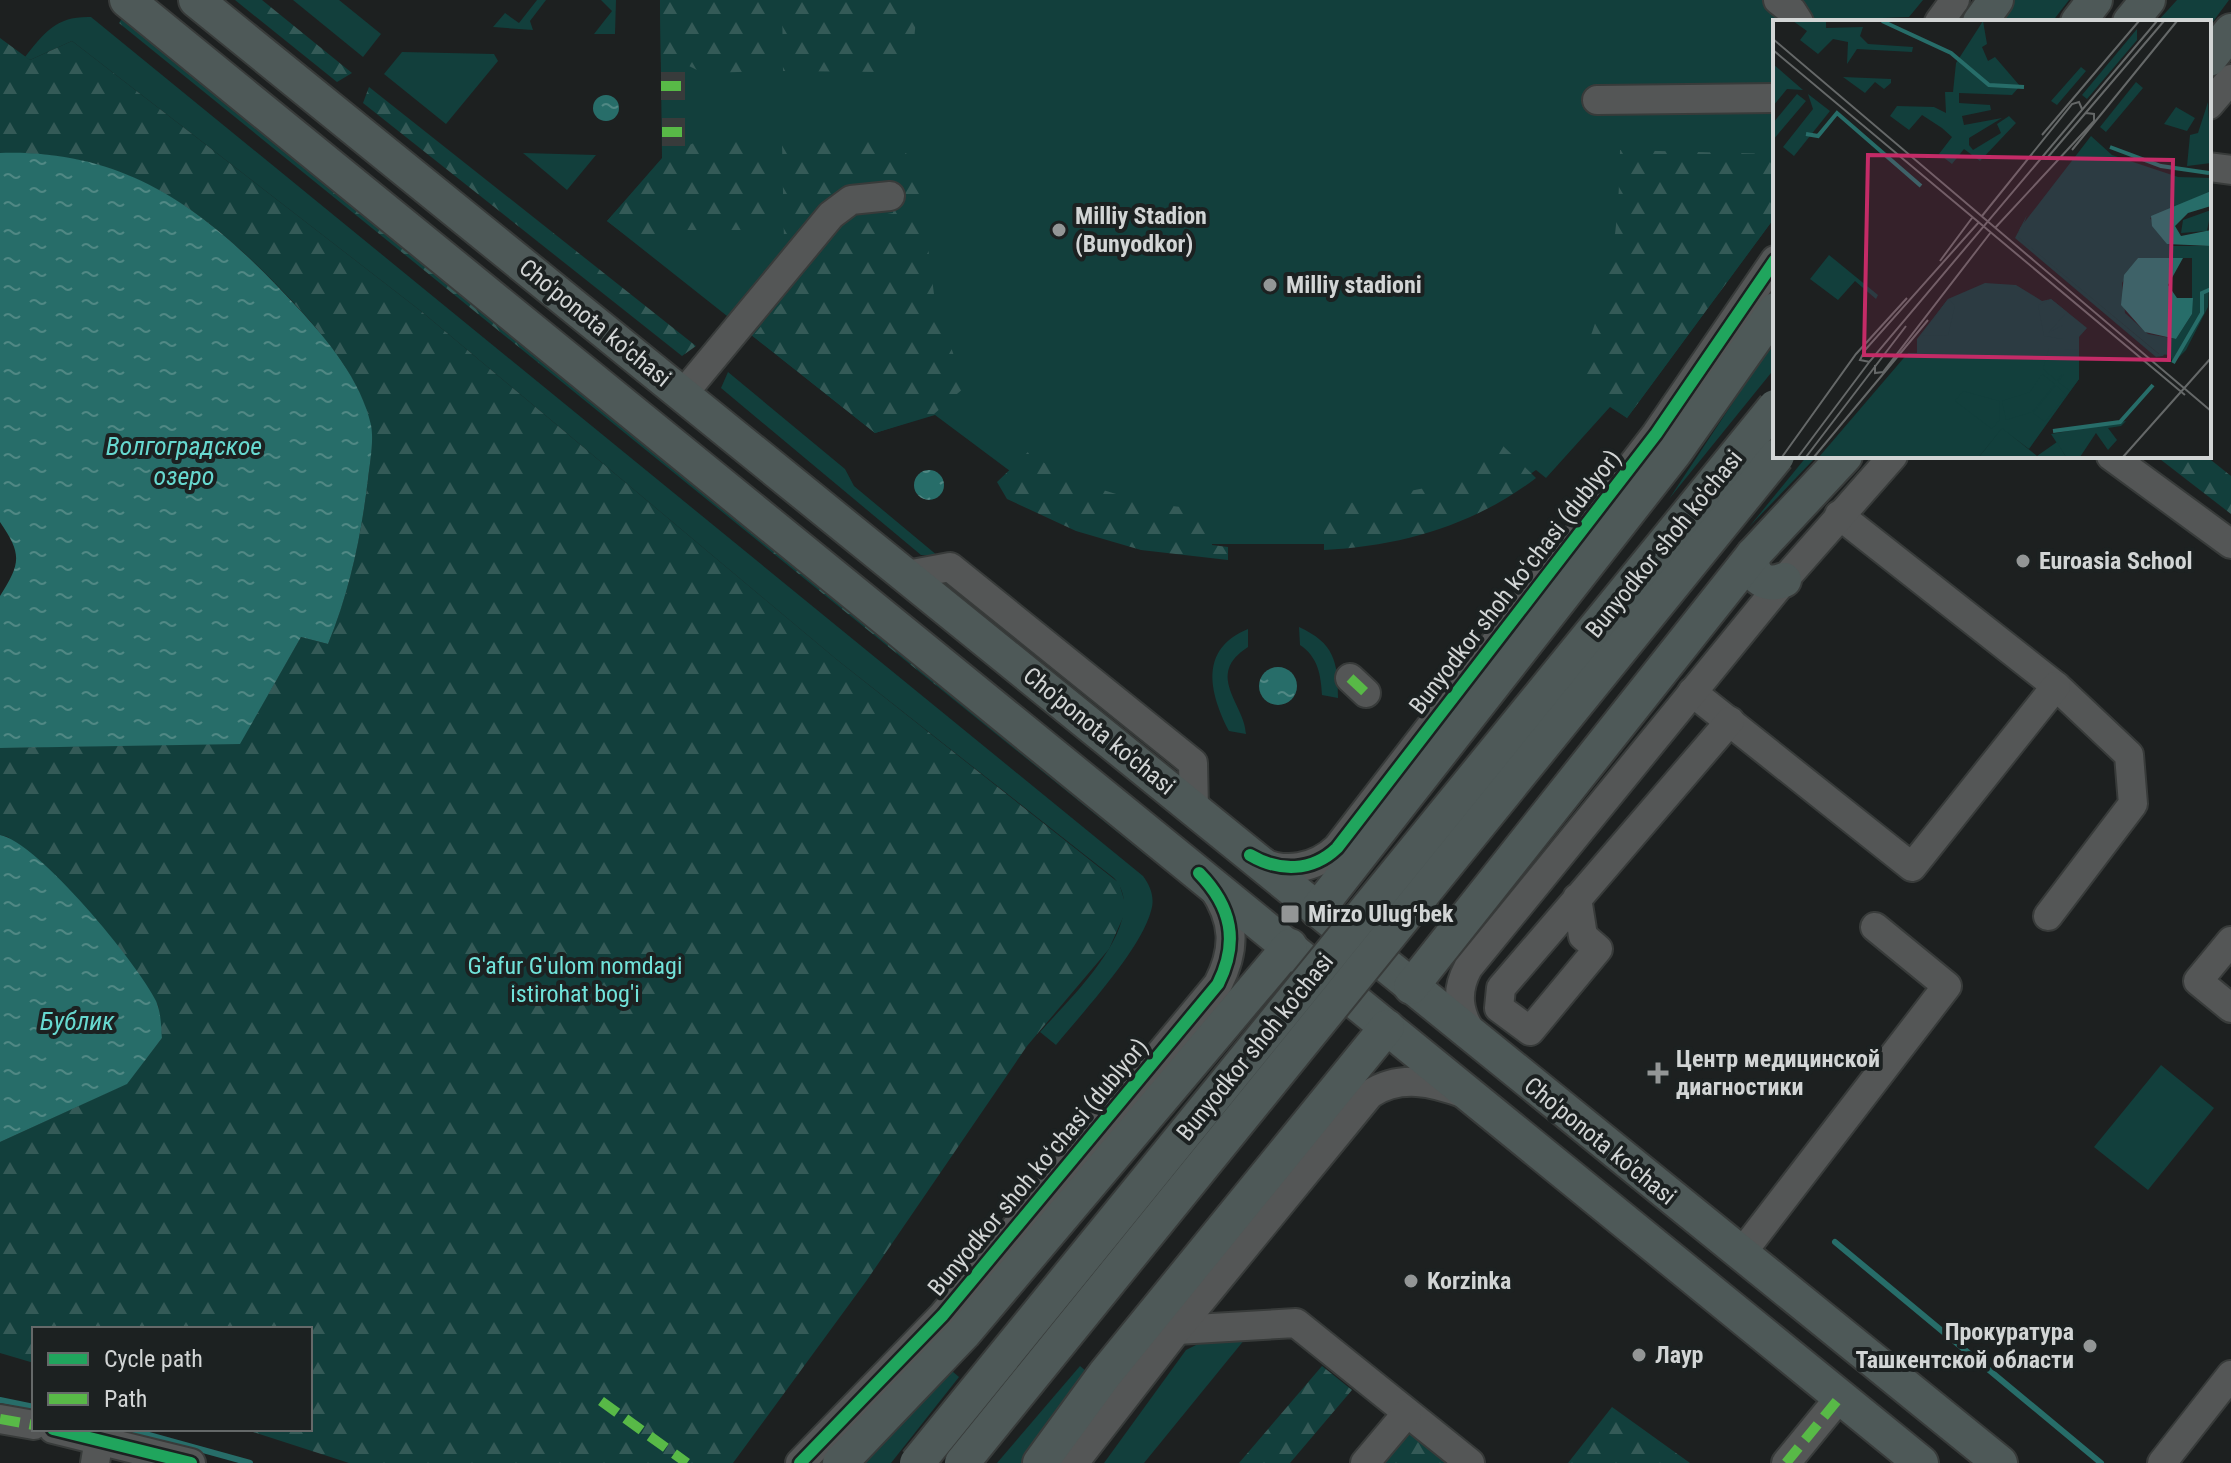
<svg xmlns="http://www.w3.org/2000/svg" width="2231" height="1463" font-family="'Roboto Condensed',sans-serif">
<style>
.green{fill:#123f3c}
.forest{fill:url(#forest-firs)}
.water{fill:url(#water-ripples)}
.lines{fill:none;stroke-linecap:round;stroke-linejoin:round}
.stream{stroke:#276d69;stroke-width:6}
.minor-tunnel{stroke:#383b3b;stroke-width:28;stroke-dasharray:28 14;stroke-linecap:butt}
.minor-casing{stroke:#383b3a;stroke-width:32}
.major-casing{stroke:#383b3a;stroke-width:38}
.minor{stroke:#545656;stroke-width:28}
.major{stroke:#4e5958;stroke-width:34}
.major-bridge-casing{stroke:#383b3a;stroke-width:38;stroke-linecap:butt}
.major-bridge{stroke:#4e5958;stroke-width:34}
.quiet{stroke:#58b947;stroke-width:10;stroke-dasharray:20 10;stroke-linecap:butt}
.cycleway-casing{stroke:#1c2121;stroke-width:17}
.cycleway{stroke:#20a55d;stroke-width:12}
.poi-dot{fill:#939696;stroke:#1c2121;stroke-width:3}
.labels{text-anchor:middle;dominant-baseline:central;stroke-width:8;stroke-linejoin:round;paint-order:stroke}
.poi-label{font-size:24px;font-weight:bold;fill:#d2d5d5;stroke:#1c2121;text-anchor:start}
.street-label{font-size:24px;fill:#d2d5d5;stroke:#1c2121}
.park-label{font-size:24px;fill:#71e3da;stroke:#1c2121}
.water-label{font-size:26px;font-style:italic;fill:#67d9d0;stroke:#1c2121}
.inset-river{fill:none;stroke:#276d69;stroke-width:4}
.inset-road{fill:none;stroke:#656868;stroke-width:2}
.view{fill:#c42b67;fill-opacity:0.15;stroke:#c42b67;stroke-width:4}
.inset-edge{fill:none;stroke:#d2d5d5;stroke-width:4}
</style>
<defs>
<pattern id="forest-firs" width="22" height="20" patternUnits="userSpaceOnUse" patternTransform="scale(2)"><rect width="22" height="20" fill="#123f3c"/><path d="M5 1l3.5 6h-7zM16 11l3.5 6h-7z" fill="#345a57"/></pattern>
<pattern id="water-ripples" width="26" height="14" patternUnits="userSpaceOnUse" patternTransform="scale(2)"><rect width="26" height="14" fill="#276d69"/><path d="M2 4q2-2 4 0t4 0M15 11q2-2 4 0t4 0" fill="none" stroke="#508884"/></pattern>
</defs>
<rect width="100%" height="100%" fill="#1d2020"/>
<g class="green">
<path d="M293,0H339L381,34L363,57Z"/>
<path d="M537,0H546L530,21L533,30L493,27L505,13L519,23Z"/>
<path d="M601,0H616L615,34H594L612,11Z"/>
<path d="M660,0H1923L1909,17L1775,22V217L1627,418L1610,407L1546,478L1536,470L1508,490L1324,544H1204L1038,492L935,415L875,433L607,221L662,158Z"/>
<path d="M2013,0H2069L2052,22H1996Z"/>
<path d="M2177,0H2229L2209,27V22H2157Z"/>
<path d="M91,17L1143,876C1151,887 1155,898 1151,911C1140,951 1083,1012 1056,1045L1040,1032C1068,1000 1153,922 1114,878L836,659L422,312L72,41L30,60L25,57C45,32 56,16 91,17Z"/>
<path d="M402,52L494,54L498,61L446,124L384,74Z"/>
<path d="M523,153L596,155L567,190Z"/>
<path d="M1775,339V368L1669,499Z"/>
<path d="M728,372L845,469L854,486L938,556L921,555L721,388Z"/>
<path d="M1807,456H1817L1749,527Z"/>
<path d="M1299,627C1334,643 1338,661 1338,698L1322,695C1321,675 1318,657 1300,645Z"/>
<path d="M1248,629V647C1204,675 1245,704 1246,734L1229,731C1209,692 1199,649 1248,629Z"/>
<path d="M2161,1065L2214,1108L2148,1190L2094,1147Z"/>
<path d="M1245,1339L1144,1463H1104L1186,1350L1200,1343Z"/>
<path d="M1080,1366L1093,1377L1032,1463H997Z"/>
<path d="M952,1371L959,1377L891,1463H861Z"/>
</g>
<g class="forest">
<path d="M235,0H262L352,73L337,82Z"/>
<path d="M660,0H768L770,71L703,73L683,63H661Z"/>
<path d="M782,0H918L913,50L880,72L783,71Z"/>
<path d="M123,17L1153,852L1148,857L119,23Z"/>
<path d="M0,38L30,60L72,41L422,312L836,659L1119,883L1125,903L1124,915L1109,949L1027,1046L867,1280L733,1463H349L244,1429H310V1329H34V1363L0,1353V1142L126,1084L162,1038L158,1005L8,837L0,835V748L240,743L301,637L328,644C350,589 361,537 368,479C370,462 374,441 370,424C360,377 324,336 293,302C209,212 129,150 0,153Z"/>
<path d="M369,87L696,346L682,356L363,103Z"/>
<path d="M702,140L768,141L771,230H673L662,247L651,239L643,248L607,221L663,159L685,158L686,146Z"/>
<path d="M889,140L917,162L935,302L965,387L934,414L875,433L753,336L852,220L893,213L888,178L851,182L839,187L784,242L782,141Z"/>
<path d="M1620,150L1775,154V217L1627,418L1573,378C1610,300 1619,235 1620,150Z"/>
<path d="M1502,445L1536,478C1474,525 1402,546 1324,550V508L1430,487Z"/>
<path d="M1028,452C1082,491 1146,505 1211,510L1212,545L1228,547V560L1141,550L1076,531L1007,499L997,482Z"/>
<path d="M2156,456H2206L2231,476V514Z"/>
<path d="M1322,1366L1352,1390L1290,1463H1239Z"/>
<path d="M1612,1407L1690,1463H1568Z"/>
<path d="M1410,1429L1452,1463H1379Z"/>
</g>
<g class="water">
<circle cx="606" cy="108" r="13"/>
<path d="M0,153C132,149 212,215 297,307C327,339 361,380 371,425C374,441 370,462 368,479C361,537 350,590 328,644L301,637L240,744L0,748V596C21,563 22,554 0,522Z"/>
<circle cx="929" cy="485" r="15"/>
<circle cx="1278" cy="686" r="19"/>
<path d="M0,835C37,841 139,965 156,1001C161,1012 161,1026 162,1038L127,1084L0,1142Z"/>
</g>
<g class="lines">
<g class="stream">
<path d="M1835,1242L2101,1463"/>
<path d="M0,1400L34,1407"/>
<path d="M127,1429L250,1463"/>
</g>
<g class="minor-tunnel">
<path d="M661,86H685"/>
<path d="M662,132H685"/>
</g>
<g class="minor-casing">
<g id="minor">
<path d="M1778,0L1792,11L1799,22"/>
<path d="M1939,22L1955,0"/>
<path d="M1597,100L1775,98"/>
<path d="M2209,105L2231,79"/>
<path d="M2209,167L2231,170"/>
<path d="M683,394L831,215L851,200L890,196"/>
<path d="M2111,456L2231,544"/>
<path d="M1839,515L2056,686L2129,755L2133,804L2048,916"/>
<path d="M907,575L950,567L1193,763L1194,809"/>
<path d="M1350,678L1366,693"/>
<path d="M1692,692L1912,867L2056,686"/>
<path d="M1258,860C1284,875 1316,868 1337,848L1656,434L1775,260"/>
<path d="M1577,898L1583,936L1598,949L1530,1031L1499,1008L1501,988L1730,721"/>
<path d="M2231,941L2198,981L2231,1008"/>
<path d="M1474,1036C1458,1014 1455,992 1468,968L1784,580L1893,456"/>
<path d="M1741,1254L1947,986L1875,927"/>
<path d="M1177,1330L1296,1323L1470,1463"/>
<path d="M0,1419L34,1425"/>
<path d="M53,1429L191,1463"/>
<path d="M95,1463L99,1439"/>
<path d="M800,1463L943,1315L1218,984C1236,949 1235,921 1213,888"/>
<path d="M1074,1463L1177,1330L1370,1094C1400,1074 1433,1082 1465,1094"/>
<path d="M1365,1463L1407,1413"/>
<path d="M1786,1463L1840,1397"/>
<path d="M2162,1463L2231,1375"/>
</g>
</g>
<g class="major-casing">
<g id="major">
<path d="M127,0L1921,1463"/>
<path d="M196,0L2000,1463"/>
<path d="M1980,22L1996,0"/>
<path d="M2078,22L2095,0"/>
<path d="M2130,22L2148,0"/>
<path d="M2209,59L2231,31"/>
<path d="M1753,555C1749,575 1764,588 1784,580"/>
<path d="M1317,910L1675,452L1775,310"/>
<path d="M1411,987L1753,555L1845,456"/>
<path d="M840,1463L964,1333L1290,946"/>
<path d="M1040,1463L1105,1374L1387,1027"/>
</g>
</g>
<use href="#minor" class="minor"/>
<use href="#major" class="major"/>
<g class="major-bridge-casing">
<g id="major-bridge">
<path d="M917,1463L1775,407"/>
<path d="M962,1463L1777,456"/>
</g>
</g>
<use href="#major-bridge" class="major-bridge"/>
<g class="quiet">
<path d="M661,86H685"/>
<path d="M662,132H685"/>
<path d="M1350,678L1366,693"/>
<path d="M601,1401L687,1463"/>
<path d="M0,1419L34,1425"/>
<path d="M1786,1463L1840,1397"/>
</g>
<g class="cycleway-casing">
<g id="cycleway">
<path d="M1250,855C1279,872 1312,872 1337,848L1656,434L1775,260"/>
<path d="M53,1429L191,1463"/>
<path d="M800,1463L943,1315L1218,984C1239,942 1232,907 1199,873"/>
</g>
</g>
<use href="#cycleway" class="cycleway"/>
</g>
<g class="poi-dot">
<circle cx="1059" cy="230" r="8"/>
<circle cx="1270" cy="285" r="8"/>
<circle cx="2023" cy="561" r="8"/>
<rect x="1280" y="904" width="20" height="20" rx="4"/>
<path d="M1654 1061h8v8h8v8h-8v8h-8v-8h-8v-8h8z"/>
<circle cx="1411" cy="1281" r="8"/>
<circle cx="2090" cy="1346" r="8"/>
<circle cx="1639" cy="1355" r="8"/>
</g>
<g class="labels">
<g class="poi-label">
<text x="1075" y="216">Milliy Stadion<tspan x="1075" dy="28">(Bunyodkor)</tspan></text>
<text x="1286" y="285">Milliy stadioni</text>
<text x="2039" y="561">Euroasia School</text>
<text x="1308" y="914">Mirzo Ulugʻbek</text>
<text x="1676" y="1059">Центр медицинской<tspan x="1676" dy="28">диагностики</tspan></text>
<text x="1427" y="1281">Korzinka</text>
<text x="2074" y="1332" text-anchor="end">Прокуратура<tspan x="2074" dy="28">Ташкентской области</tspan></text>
<text x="1655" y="1355">Лаур</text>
</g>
<g class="street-label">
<text transform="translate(595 323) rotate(39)">Cho'ponota ko'chasi</text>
<text transform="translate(1664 544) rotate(-51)">Bunyodkor shoh ko'chasi</text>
<text transform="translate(1515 582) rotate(-52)">Bunyodkor shoh koʻchasi (dublyor)</text>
<text transform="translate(1099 731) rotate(39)">Cho'ponota ko'chasi</text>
<text transform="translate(1255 1047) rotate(-51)">Bunyodkor shoh ko'chasi</text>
<text transform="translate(1600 1141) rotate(39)">Cho'ponota ko'chasi</text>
<text transform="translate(1038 1167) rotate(-50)">Bunyodkor shoh koʻchasi (dublyor)</text>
</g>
<g class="park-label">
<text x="575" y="966">G'afur G'ulom nomdagi<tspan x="575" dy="28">istirohat bog'i</tspan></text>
</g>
<g class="water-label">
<text x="184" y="446">Волгоградское<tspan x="184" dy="30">озеро</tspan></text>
<text x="77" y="1021">Бублик</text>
</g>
</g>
<g transform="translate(1773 20)">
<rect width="438" height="438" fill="#1d2020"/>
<path d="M403,87L422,98L414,111L391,104ZM254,195L246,217L386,334L393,332L390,336L383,337L242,218ZM212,263L243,265L269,281L278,279L314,308L306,317V359L256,429L229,409L206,437H46L135,333H144V319L175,279ZM353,401L348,406L335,408L344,420L335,430L323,413L307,437H293L278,414Z" fill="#123f3c"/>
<path d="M20,1H53V8L90,7L87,16L95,24L140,27L139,32L84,29L74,44L75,22L60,19L45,34L27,20L34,11ZM210,1L214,24L209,27L215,41L222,37L247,66L239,75L186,73V83L217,85L218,90L189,96L191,105L229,98L196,118V125L200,130L228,113L224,104L236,96L243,103L207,141L191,129L179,144L166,134L179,117L169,108L149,95L136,110L117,96L124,86L161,87L173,93L172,72H180L183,43ZM364,9V20L314,79L309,75ZM0,44L30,70L14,69L0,86ZM308,47L313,51L284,85L278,81ZM70,57L118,59V63L111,69L102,62L92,73ZM363,62L370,68L333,112L327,107ZM24,74L33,81L0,120V103ZM35,74L57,91L21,136L10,127L40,89ZM435,82L438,143L414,146L417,115L425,113ZM318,116L339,135L405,157L438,158V171L377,198L397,226H438L435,287L413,330L400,343L397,335L386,334L245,217L247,208ZM365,238H419V294L403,319L375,314L352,293L349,263ZM438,190L434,211L408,213L410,200ZM56,235L105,275L103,279L82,261L65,280L37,259ZM175,279L182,285L175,316L148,315ZM278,279L294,292L275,313L290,305V319L271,316L265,285ZM276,328H289V354L284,361L270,349ZM291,329L306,330V359L297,371L285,362L291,354ZM269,354L282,364L259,392L233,400L229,381L257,372ZM283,365L293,375L272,402L260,393ZM190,371L226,381L227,399L219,409L182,381Z" fill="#123f3c" fill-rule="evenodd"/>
<path d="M229,408L264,436L284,422L293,437H206Z" fill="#123f3c"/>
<path d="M438,171V186L415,193L402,206L408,216L438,210V226L394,224L379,206L378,196ZM365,238H410L395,265L404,278H420L419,294L403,319L372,312L348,285L351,255Z" fill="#276d69"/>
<path class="inset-river" d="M109,1L178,33L216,65L251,67M33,114L45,116L64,93L148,166M337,127L388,146L436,153M400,343L429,293V273L438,269M280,411L347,402L380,365"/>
<path class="inset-road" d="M0,19L438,391M0,30L412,375M269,115L366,1M299,130L404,1M275,137L391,1M209,196L299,84L306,82L309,89M222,208L321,101V94L313,93M167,241L199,198M97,342L87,340L92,330L206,202M102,345V353L110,352L218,212M9,437L83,334L134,278M25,437L97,341L384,1M33,437L133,306M41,437L155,300M350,437L438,338"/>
<path class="view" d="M95,135L400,140L396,340L91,335Z"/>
<rect width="438" height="438" class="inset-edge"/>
</g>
<rect x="32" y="1327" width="280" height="104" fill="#1c2121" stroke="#656969" stroke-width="2"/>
<rect x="48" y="1353" width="40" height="12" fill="#20a55d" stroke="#656969" stroke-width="2"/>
<text x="104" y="1367" font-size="24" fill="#d2d5d5">Cycle path</text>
<rect x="48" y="1393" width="40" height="12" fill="#58b947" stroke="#656969" stroke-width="2"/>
<text x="104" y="1407" font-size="24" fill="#d2d5d5">Path</text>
</svg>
